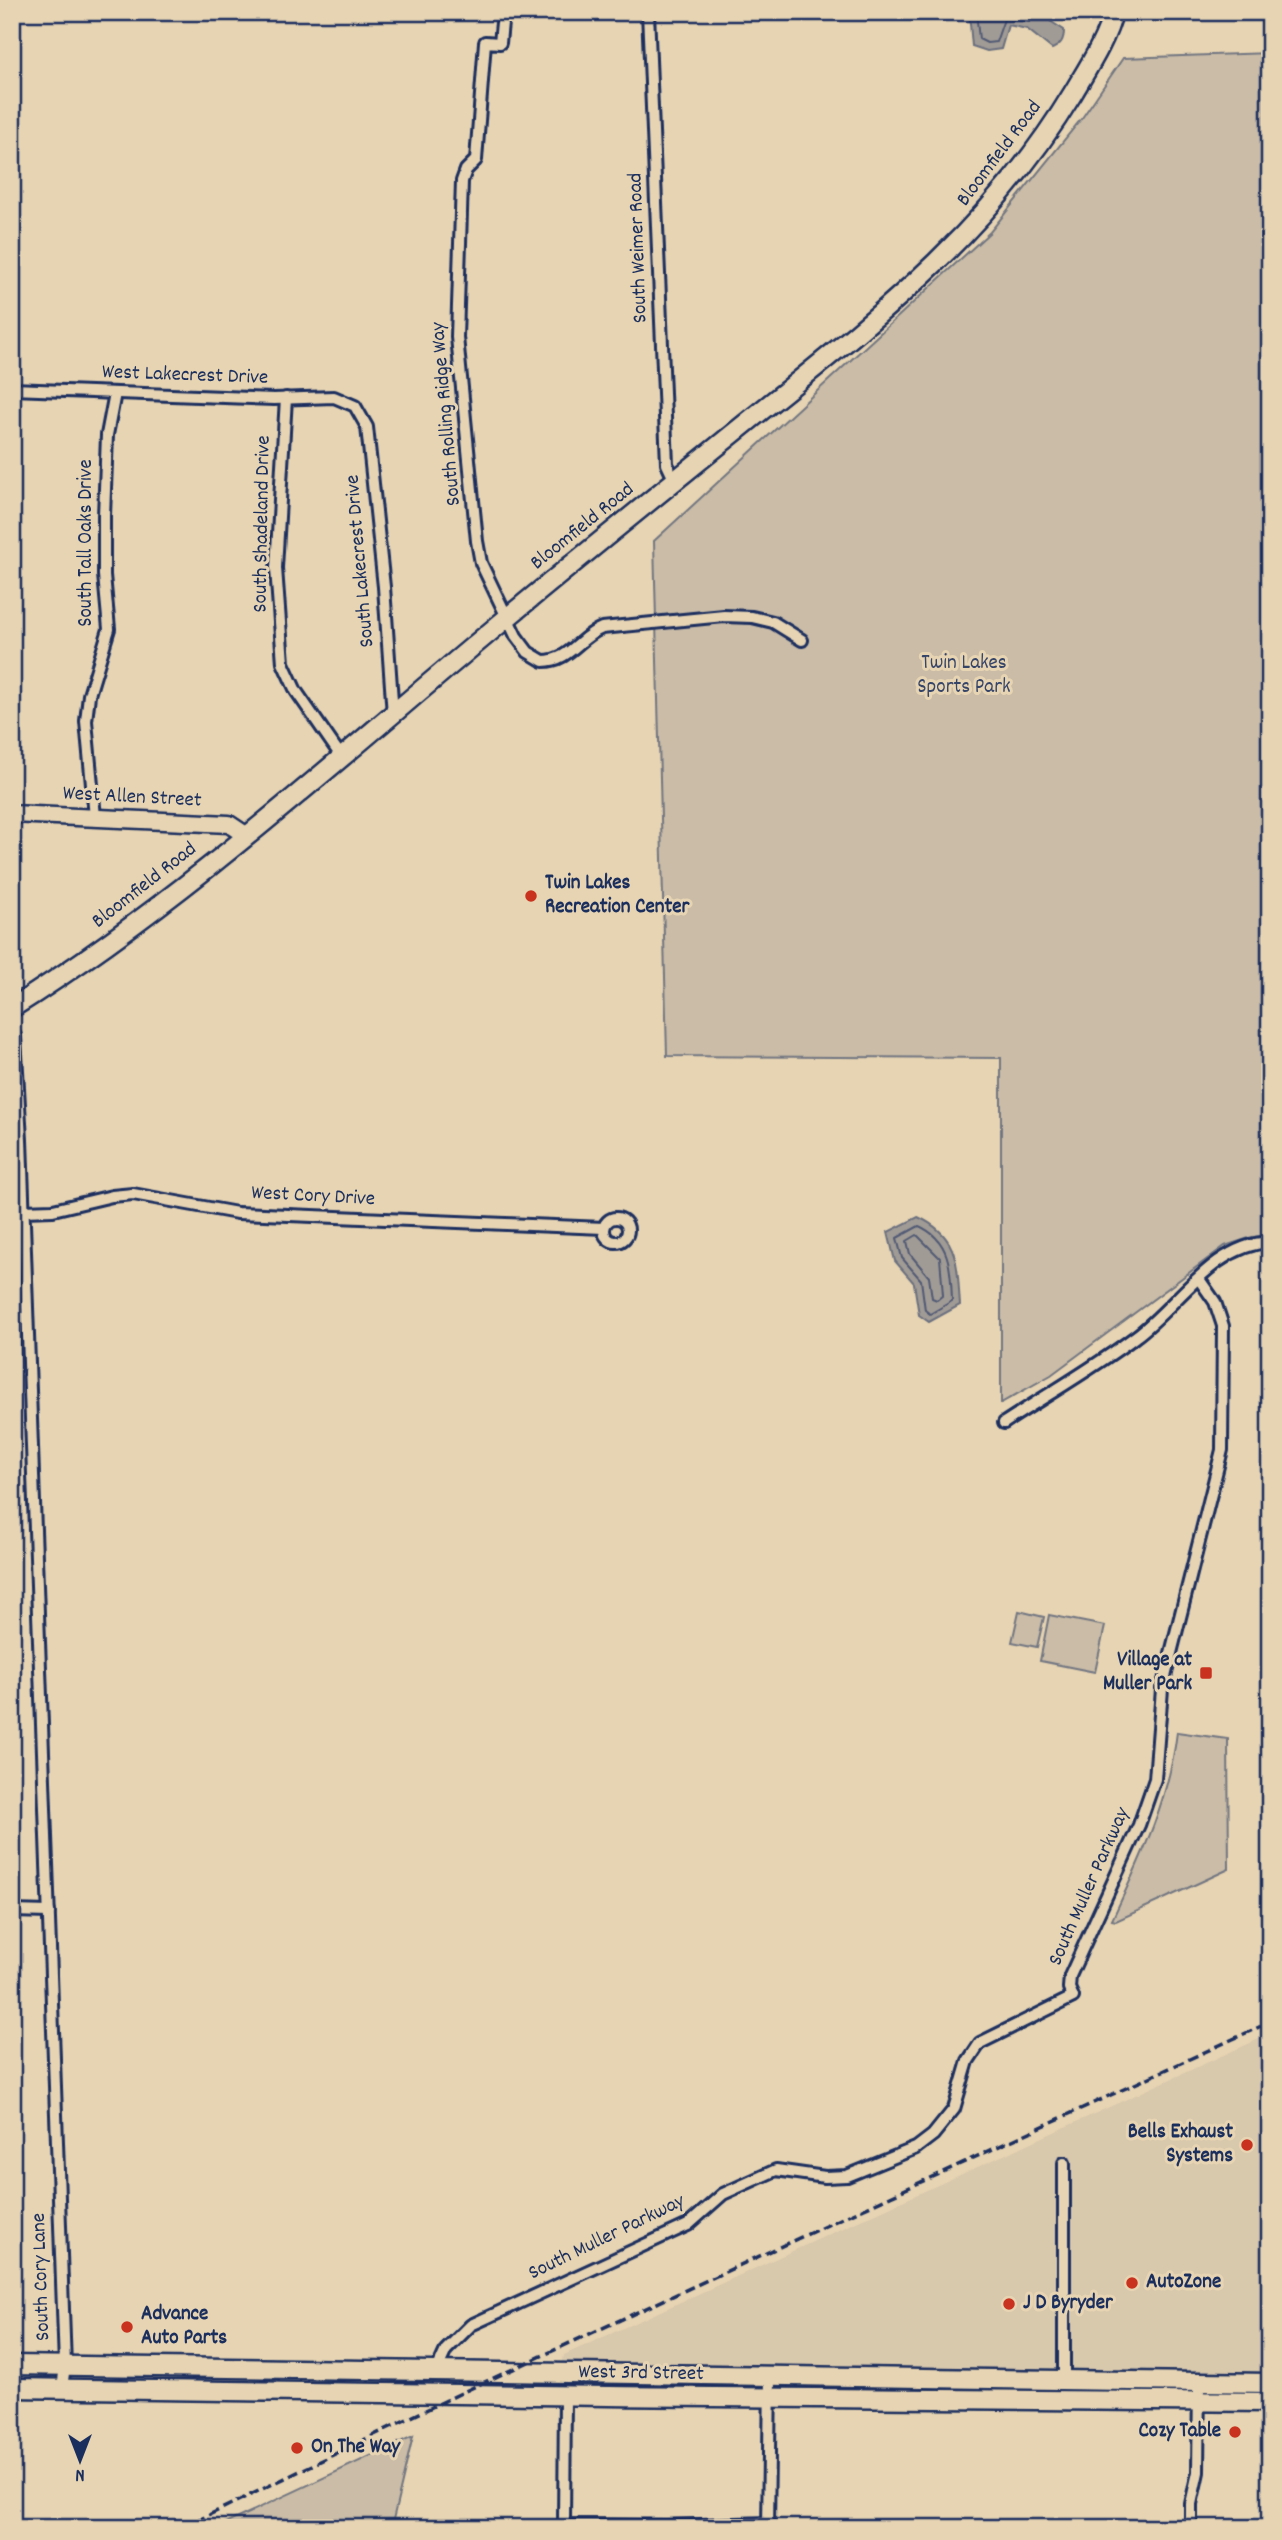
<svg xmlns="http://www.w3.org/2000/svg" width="1282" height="2540" font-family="Dekko,sans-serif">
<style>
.built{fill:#d8c8ac}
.green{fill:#cabca6;stroke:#727682;stroke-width:2}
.water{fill:#a19b95;stroke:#6b707f;stroke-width:2}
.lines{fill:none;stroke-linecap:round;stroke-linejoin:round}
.shore{stroke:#515a74;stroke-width:2}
.street-casing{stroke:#1b2f5e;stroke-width:16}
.secondary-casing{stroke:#1b2f5e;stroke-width:21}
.primary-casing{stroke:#1b2f5e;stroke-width:23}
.street{stroke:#e7d4b2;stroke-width:10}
.secondary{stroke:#e7d4b2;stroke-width:16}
.primary{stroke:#e7d4b2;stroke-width:18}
.rail{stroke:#1b2f5e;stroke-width:3.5;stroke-dasharray:10 5;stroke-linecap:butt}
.poi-dot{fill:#c8321e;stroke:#e7d4b2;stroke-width:2.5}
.labels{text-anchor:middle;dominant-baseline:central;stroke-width:6;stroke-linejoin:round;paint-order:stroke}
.street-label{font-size:21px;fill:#1b2f5e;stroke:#e7d4b2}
.park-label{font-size:21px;fill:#354469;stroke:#e7d4b2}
.poi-label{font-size:21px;font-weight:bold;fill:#1b2f5e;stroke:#e7d4b2;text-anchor:start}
</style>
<rect width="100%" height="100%" fill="#e7d4b2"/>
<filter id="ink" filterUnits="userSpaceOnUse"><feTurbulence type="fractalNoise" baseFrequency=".0143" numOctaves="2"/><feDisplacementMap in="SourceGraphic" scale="14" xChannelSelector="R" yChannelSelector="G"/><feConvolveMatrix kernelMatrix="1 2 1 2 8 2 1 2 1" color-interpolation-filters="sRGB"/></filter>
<g filter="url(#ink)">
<path class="built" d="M1270,2034V2374L561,2372L564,2355Z"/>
<g class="green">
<path d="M1270,53V1236L1252,1237L1225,1246L1051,1375L1001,1403V1058L667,1056L654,541L990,232L1082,118L1123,58Z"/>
<path d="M1019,1611L1044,1617L1037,1647L1012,1642Z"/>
<path d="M1049,1615L1105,1626L1095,1672L1040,1661Z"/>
<path d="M1177,1732L1228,1739L1229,1869L1116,1921L1112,1920C1141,1858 1169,1800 1177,1732Z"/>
<path d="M413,2436L391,2528H216Z"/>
</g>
<g class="water">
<path d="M969,12H1036L1064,30C1064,40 1061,45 1052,49L1027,29L1008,25L1001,49L987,51L972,46Z"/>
<path d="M918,1217C960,1236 957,1266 960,1305L929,1322L919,1315L914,1283L895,1261L888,1232Z"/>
</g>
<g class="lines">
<g class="shore">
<path d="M976,12L979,39L987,43L996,42L1004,19L1030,22L1032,12"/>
<path d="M919,1226C951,1240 951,1271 952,1301L930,1314L925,1310L921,1280L902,1258L897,1238Z"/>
<path d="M917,1235L940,1258L943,1295L937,1300L932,1298L929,1277L910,1254L907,1241Z"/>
</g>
<g class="street-casing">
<g id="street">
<path d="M503,12L500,43L485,42L476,160L466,170L462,181L457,337L477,541L481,563L516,636L528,652L543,661C570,661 579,637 602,628L724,616L752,617L773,622L802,640"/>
<path d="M648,12L667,464L675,481"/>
<path d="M12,389L274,399L334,397L355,406L367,427L384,587L393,715"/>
<path d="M286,398L276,568L283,663L296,691L343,759"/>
<path d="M95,817L86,721L89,695L109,629L104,575V516L107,435L115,393"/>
<path d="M12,1031L15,1036L21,1140L65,2365L62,2389"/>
<path d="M23,1211L53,1210L112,1196L133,1194L237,1213L604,1228"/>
<circle cx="616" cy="1230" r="12"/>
<path d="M1004,1423C1048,1394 1094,1368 1135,1337C1178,1306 1212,1245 1270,1242"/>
<path d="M12,1911L49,1912"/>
<path d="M436,2372L446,2350L471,2325L688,2225L723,2194L776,2170L825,2177L847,2176L916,2148L933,2135L954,2109L968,2061L980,2043L1073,1997L1069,1988L1070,1976L1139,1825L1155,1779L1162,1689L1222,1450L1223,1326L1215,1302L1199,1279"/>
<path d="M1064,2380V2163"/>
<path d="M565,2395L564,2525L666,2526L768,2523"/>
<path d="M768,2528L770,2377"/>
<path d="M1191,2528V2504L1198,2472L1199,2382"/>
</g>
</g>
<g class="secondary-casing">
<path id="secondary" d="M12,814L229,824L247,836"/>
</g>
<g class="primary-casing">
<g id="primary">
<path d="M12,1008C191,895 346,751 508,617C595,545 683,474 771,403C887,310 995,223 1073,93C1087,69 1107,39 1113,12"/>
<path d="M12,2365L1270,2383"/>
<path d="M12,2388C431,2394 851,2400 1270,2402"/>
</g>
</g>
<use href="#street" class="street"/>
<use href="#secondary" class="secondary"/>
<use href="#primary" class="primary"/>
<path class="rail" d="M182,2528L463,2392L1270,2022"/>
</g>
</g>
<g class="poi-dot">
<circle cx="531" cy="896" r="7"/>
<rect x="1199" y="1666" width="14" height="14" rx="3.5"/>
<circle cx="1247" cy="2145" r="7"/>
<circle cx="1132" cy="2283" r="7"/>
<circle cx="1009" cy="2304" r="7"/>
<circle cx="127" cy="2327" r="7"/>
<circle cx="1235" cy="2432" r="7"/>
<circle cx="297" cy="2448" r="7"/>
</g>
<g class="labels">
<g class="street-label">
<text transform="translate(1000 154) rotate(-53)">Bloomfield Road</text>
<text transform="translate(639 248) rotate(-92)">South Weimer Road</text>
<text transform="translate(185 376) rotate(2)">West Lakecrest Drive</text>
<text transform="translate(447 414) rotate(-95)">South Rolling Ridge Way</text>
<text transform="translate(263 524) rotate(-89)">South Shadeland Drive</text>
<text transform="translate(583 527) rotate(-39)">Bloomfield Road</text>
<text transform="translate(87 543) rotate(-90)">South Tall Oaks Drive</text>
<text transform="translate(361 561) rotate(-95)">South Lakecrest Drive</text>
<text transform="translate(132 798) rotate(3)">West Allen Street</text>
<text transform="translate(145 886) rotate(-38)">Bloomfield Road</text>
<text transform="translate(313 1197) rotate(3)">West Cory Drive</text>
<text transform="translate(1090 1887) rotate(-66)">South Muller Parkway</text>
<text transform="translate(607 2238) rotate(-26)">South Muller Parkway</text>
<text transform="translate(42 2277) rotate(-92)">South Cory Lane</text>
<text transform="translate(641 2374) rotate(1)">West 3rd Street</text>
</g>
<g class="park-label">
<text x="964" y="664">Twin Lakes<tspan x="964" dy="24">Sports Park</tspan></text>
</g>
<g class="poi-label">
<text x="545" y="884">Twin Lakes<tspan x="545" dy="24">Recreation Center</tspan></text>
<text x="1192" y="1661" text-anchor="end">Village at<tspan x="1192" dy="24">Muller Park</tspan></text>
<text x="1233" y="2133" text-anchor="end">Bells Exhaust<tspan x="1233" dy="24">Systems</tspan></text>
<text x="1146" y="2283">AutoZone</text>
<text x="1023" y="2304">J D Byryder</text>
<text x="141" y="2315">Advance<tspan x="141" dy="24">Auto Parts</tspan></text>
<text x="1221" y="2432" text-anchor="end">Cozy Table</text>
<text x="311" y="2448">On The Way</text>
</g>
</g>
<rect width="1282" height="2540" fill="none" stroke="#e7d4b2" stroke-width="42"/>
<rect x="21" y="21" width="1240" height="2498" fill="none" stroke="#1b2f5e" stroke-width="2.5" filter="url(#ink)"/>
<g transform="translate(80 2460) rotate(180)" stroke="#e7d4b2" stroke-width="5" paint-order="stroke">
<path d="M0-5L12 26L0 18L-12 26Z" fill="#1b2f5e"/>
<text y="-10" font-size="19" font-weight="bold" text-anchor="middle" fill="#1b2f5e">N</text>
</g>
</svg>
